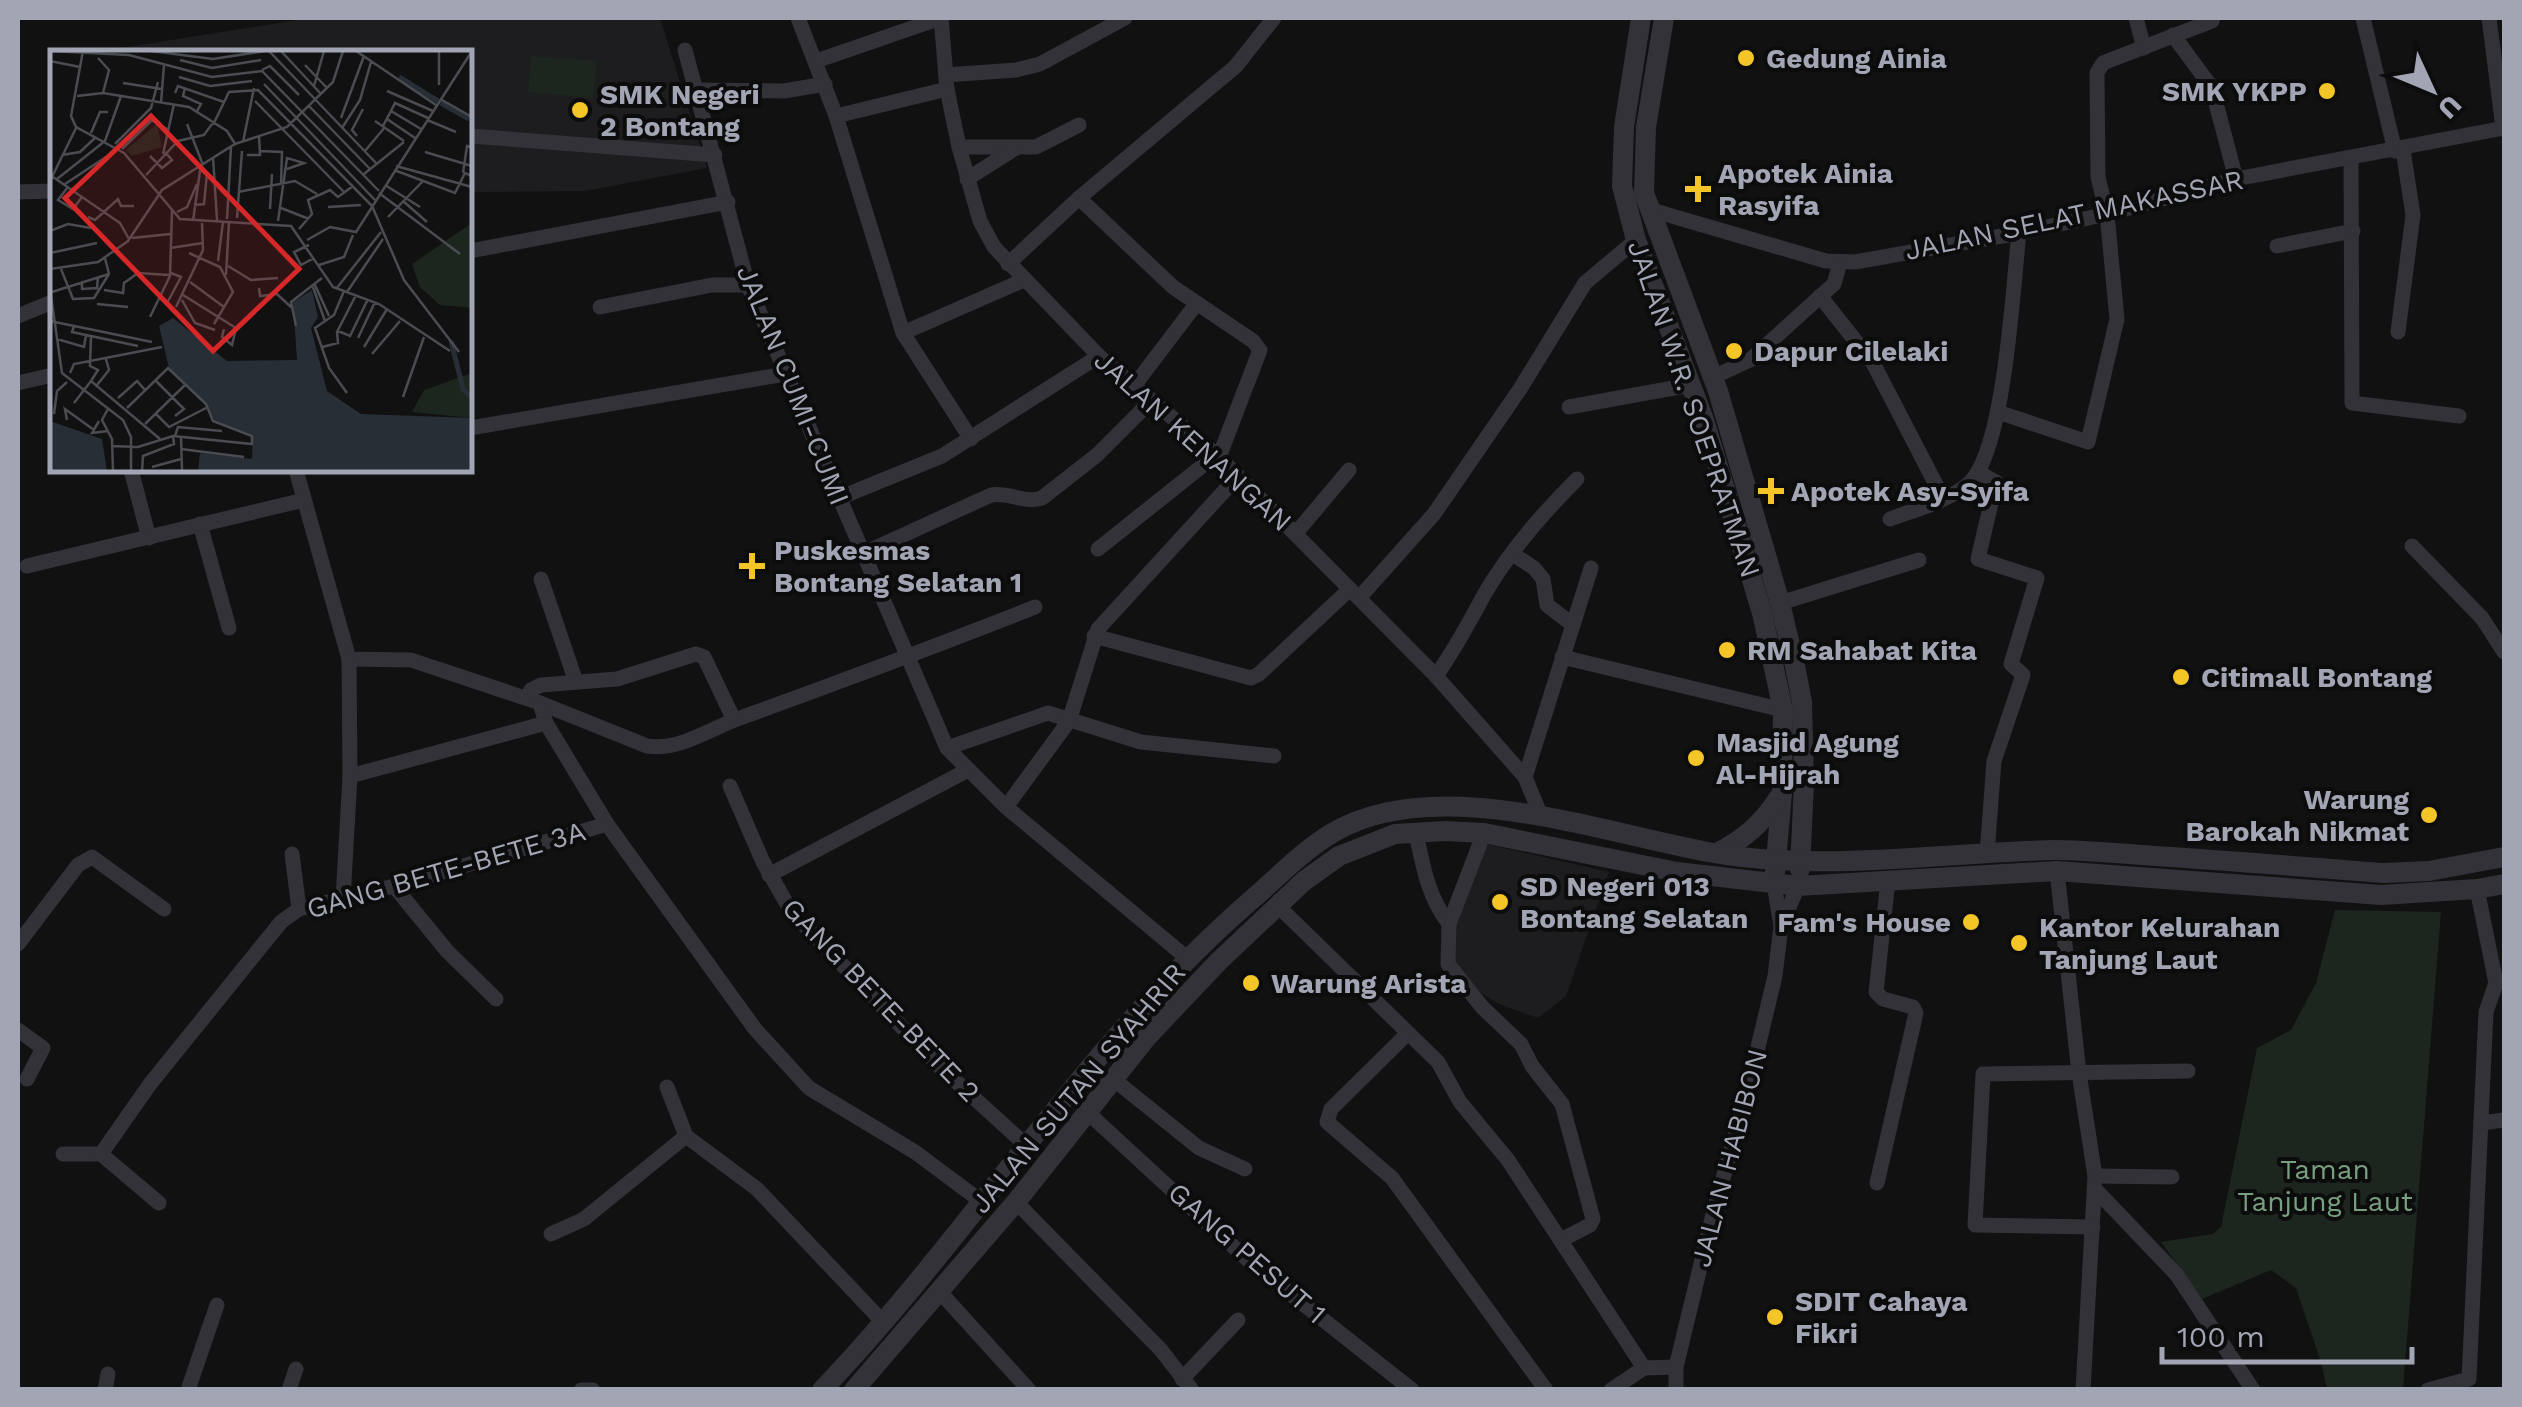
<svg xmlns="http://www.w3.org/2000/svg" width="2522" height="1407" font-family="'Work Sans',sans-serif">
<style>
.built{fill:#1d1d1f}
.green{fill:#1d251f}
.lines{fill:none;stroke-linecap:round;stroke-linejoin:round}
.minor{stroke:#323238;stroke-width:15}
.tertiary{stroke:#323238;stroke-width:20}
.poi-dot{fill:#f4c527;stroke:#0c0c0d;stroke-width:4}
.labels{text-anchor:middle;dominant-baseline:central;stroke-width:8;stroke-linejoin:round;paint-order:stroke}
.poi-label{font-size:28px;font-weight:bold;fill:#a2a5b3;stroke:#0c0c0d;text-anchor:start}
.street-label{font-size:28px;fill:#a2a5b3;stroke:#0c0c0d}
.park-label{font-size:28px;fill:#789f7f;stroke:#0c0c0d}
.inset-river{fill:none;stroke:#272e36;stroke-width:5}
.inset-road{fill:none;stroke:#4b4c52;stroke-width:2.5}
.view{fill:#d62828;fill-opacity:0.15;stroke:#d62828;stroke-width:5}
.inset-edge{fill:none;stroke:#a2a5b3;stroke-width:5}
</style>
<rect width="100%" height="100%" fill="#111112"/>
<g class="built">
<path d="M310,18H660L707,168L585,191L470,192V52H96Z"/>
<path d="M1482,843L1609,872L1566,996L1538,1018L1499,1004L1459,979L1450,946Z"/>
</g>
<g class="green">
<path d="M531,56L597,61L593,98L528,92Z"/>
<path d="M2335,910L2441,912L2403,1389H2327L2321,1362L2296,1288L2271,1270L2202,1299L2161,1242L2213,1234L2221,1227L2257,1048L2291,1030L2316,983Z"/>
</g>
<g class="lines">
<g class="minor">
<path d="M798,18L836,116L903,333L1024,280"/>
<path d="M941,18L947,89L959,147L980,221L994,247L1099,356L1219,457L1436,676L1525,777L1541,816"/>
<path d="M2136,18L2144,48"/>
<path d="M2363,18L2395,151"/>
<path d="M2489,18L2503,128"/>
<path d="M2173,35L2212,88L2236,179"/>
<path d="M685,50L748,285L947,748L1006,807L1187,958"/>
<path d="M816,61L941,18"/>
<path d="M946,75L1016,70L1040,64L1125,18"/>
<path d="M695,90L784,91L825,84"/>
<path d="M836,116L947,89"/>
<path d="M470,136L715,155"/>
<path d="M959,147H1036L1079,125"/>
<path d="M2351,158L2352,403L2459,416"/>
<path d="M967,179L1016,148"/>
<path d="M18,192L52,191"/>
<path d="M1079,198L1173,287L1253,341L1260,350L1219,457"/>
<path d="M1648,209L1826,261L1855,262L2019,233L2107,214L2236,179L2504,128"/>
<path d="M2277,246L2353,231"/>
<path d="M470,251L728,202"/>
<path d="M1008,264L1079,198L1236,66L1274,18"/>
<path d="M1820,296L1873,363L1943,498"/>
<path d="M600,307L712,285H748"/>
<path d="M18,316L52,302"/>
<path d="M2398,332L2413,215L2403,150"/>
<path d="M903,333L971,439"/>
<path d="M1713,377L1750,360L1834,284L1840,263"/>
<path d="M18,383L52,375"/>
<path d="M1133,387L1197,303"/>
<path d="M1569,407L1690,385"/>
<path d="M1998,412L2088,442L2117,319L2107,214L2098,177L2097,73L2103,63L2113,59L2212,21L2213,18"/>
<path d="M470,428L785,374"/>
<path d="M131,470L149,538"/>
<path d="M296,470L349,659L411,660L540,703L647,746C680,751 709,729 740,718C839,682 937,646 1035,607"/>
<path d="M1978,472L1996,482L1978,559L2037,578L2011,664L2023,675L1994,761L1987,854"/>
<path d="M839,498L942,456L1099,356"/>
<path d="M1890,519C1914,510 1946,502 1967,485C2005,456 2013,284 2019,233"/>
<path d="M200,524L229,628"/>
<path d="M1296,533L1349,470"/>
<path d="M2412,546L2482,618L2504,652"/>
<path d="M1098,549L1216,455"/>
<path d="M862,554L991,495C1010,492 1025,504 1042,498L1097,455L1150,402"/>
<path d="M1513,554L1534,568L1543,579L1547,605L1573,625"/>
<path d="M27,566L304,500"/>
<path d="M541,579L576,682"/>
<path d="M1359,598L1434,514L1520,389L1585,283L1636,240"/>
<path d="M1780,603L1919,560"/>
<path d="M1094,636L1251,678L1259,674L1350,589"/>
<path d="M1562,657L1783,710"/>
<path d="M1436,676C1455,649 1469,623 1484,595C1508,553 1543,513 1577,479"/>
<path d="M526,698L531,690L541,685L617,679L696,654L704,657L734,720"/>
<path d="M540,703L546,723L607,824L755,1029L809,1088L915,1152L982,1202"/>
<path d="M947,748L1048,713L1141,742L1274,756"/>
<path d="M350,776L546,723"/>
<path d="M1525,777L1591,568"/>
<path d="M730,786L763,862L791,911L939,1066L1027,1146"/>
<path d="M1006,807L1069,721L1098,629L1238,476"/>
<path d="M1416,833C1423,866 1428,897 1449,924"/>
<path d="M1484,833L1449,924L1448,964L1482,1007L1521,1044L1532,1066L1562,1104L1593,1219L1590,1225L1561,1240"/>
<path d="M292,854L299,909"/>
<path d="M2057,871L2079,1073L2095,1176L2083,1390"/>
<path d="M769,875L968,770"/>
<path d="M1774,884L1781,926"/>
<path d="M394,886L447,951L496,999"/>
<path d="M343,899L350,776L349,659"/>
<path d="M1277,905L1438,1062L1460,1102L1508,1160L1644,1368"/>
<path d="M18,944L78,865L92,857L164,909"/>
<path d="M18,1030L43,1048L27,1079"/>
<path d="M1407,1034L1331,1109L1327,1122L1392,1178L1546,1390"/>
<path d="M1112,1078L1199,1148L1245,1169"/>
<path d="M667,1087L686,1136L757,1189L882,1321"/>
<path d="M1086,1111L1249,1261L1412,1390"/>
<path d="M2481,1123L2504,1120"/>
<path d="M63,1154H101L159,1203"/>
<path d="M101,1154L150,1084L281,922L299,909L394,886L607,824"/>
<path d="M2095,1176L2172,1177"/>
<path d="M1877,1183L1916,1013L1913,1007L1883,999L1876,992L1888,880"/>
<path d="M2095,1189L2177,1275L2253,1390"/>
<path d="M1016,1202L1161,1350L1192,1390"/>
<path d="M2093,1227L1975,1225L1983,1074L2188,1071"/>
<path d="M551,1234L584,1219L686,1136"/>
<path d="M940,1292L1029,1390"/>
<path d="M1182,1379L1238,1320"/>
<path d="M105,1390L108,1374"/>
<path d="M188,1390L217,1305"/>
<path d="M289,1390L296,1369"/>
<path d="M581,1390H593"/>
<path d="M1611,1390L1644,1368L1676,1367"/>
<path d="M1676,1390V1367L1713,1214L1746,1097L1775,976L1781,926L1798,886"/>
<path d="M2428,1390L2469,1379L2486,1012L2496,983L2477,889"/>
</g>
<g class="tertiary">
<path d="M1641,18L1624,127L1622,186L1636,240L1704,420L1762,613L1783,710L1782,793L1775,872"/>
<path d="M1664,18L1646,127L1644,193L1718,391L1780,603L1795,666L1802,702L1804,783L1800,869"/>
<path d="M1717,853C1744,839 1763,823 1779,797"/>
<path d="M822,1390C972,1233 1085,1045 1249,902C1276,879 1303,850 1334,832C1436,773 1599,832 1708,852C1818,873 1944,852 2055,850C2088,850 2122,854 2155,856C2232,861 2307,867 2383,873L2429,871L2504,857"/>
<path d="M854,1390L1016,1202L1147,1037L1219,961L1304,881L1339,856L1395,834L1445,831L1484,833L1677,872L1798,886L2057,871L2381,895L2477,889L2504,884"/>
</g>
</g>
<g class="poi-dot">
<circle cx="1746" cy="58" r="10"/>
<circle cx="2327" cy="91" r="10"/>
<circle cx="580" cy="110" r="10"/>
<path d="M1693 174h10v10h10v10h-10v10h-10v-10h-10v-10h10z"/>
<circle cx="1734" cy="351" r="10"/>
<path d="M1766 476h10v10h10v10h-10v10h-10v-10h-10v-10h10z"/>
<path d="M747 551h10v10h10v10h-10v10h-10v-10h-10v-10h10z"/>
<circle cx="1727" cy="650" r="10"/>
<circle cx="2181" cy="677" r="10"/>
<circle cx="1696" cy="758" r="10"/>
<circle cx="2429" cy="815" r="10"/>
<circle cx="1500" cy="902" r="10"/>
<circle cx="1971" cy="922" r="10"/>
<circle cx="2019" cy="943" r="10"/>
<circle cx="1251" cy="983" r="10"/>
<circle cx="1775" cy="1317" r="10"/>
</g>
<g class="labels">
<g class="poi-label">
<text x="1766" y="58">Gedung Ainia</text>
<text x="2307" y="91" text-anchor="end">SMK YKPP</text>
<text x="600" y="94">SMK Negeri<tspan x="600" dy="32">2 Bontang</tspan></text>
<text x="1718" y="173">Apotek Ainia<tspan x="1718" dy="32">Rasyifa</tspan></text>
<text x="1754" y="351">Dapur Cilelaki</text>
<text x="1791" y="491">Apotek Asy-Syifa</text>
<text x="774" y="550">Puskesmas<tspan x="774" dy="32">Bontang Selatan 1</tspan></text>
<text x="1747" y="650">RM Sahabat Kita</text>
<text x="2201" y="677">Citimall Bontang</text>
<text x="1716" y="742">Masjid Agung<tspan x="1716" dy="32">Al-Hijrah</tspan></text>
<text x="2409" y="799" text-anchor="end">Warung<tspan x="2409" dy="32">Barokah Nikmat</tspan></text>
<text x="1520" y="886">SD Negeri 013<tspan x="1520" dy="32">Bontang Selatan</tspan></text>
<text x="1951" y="922" text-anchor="end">Fam's House</text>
<text x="2039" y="927">Kantor Kelurahan<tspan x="2039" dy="32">Tanjung Laut</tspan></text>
<text x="1271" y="983">Warung Arista</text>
<text x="1795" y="1301">SDIT Cahaya<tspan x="1795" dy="32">Fikri</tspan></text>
</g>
<g class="street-label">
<text transform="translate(2074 215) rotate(-12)">JALAN SELAT MAKASSAR</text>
<text transform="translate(793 385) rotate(68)">JALAN CUMI-CUMI</text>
<text transform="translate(1694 409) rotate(71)">JALAN W.R. SOEPRATMAN</text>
<text transform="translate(1193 441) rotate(42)">JALAN KENANGAN</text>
<text transform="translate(446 870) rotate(-16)">GANG BETE-BETE 3A</text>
<text transform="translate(881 1000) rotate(46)">GANG BETE-BETE 2</text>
<text transform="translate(1078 1088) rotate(-50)">JALAN SUTAN SYAHRIR</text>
<text transform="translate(1729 1158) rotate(-75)">JALAN HABIBON</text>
<text transform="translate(1247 1253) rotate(41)">GANG PESUT 1</text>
</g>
<g class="park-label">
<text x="2325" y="1169">Taman<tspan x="2325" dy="32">Tanjung Laut</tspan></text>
</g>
</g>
<g transform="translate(50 50)">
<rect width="422" height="422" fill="#111112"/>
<path d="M107,74L112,97L82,106L76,100ZM422,173V258L390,255L370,237L362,214ZM422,323V368L362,362L374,340Z" fill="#1d251f"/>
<path d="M262,240L268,267L261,278L277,341L311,364L422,368V421H148L150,403L202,409L203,386L164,370L157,354L119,318L109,276L123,268L177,311L247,310L243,252ZM0,371L52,389L57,421H0Z" fill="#272e36"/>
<path class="inset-river" d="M349,27L388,51M391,53L419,69M401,291L413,339L422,348"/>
<path class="inset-road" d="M0,1L79,5L162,27L212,21L329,141M33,1L21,66L26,77L74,103L130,169L241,176L283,237L329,254L400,301M101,1L163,9L215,1M219,1L326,113M231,1L271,44M306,1L386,55M389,1V35M48,8L59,20L53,43M130,10L162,18L211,10M0,11L30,17M255,15L277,38M212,20L220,16L249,45M129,27L160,36L202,31M73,33L112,39M214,34L325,150M264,36L274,1M135,38L133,46L151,54L147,61M337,41L383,61M125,43L128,36L174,52M27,46L53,43L139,57L177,81L185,94M392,50L422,67M205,51L295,143M111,53L114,15M259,56L320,119M341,61L345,53L378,68M291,68L314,6M337,69L365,88M377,70L406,82M325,71L354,91M137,74L153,115M163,75L179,42L208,40L322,156L354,230L409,302M333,76L341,61L371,79M292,78L310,50L321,12M41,83L50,62H58M307,86L302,80L313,59M193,92L204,38M65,94L101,58L108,32M72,99L102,70L117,79M210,101L232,102L231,134M315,101L335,77M375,102L422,116M113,104L124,54M12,105L30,102L46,87M197,105H210L209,86M100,106L112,118L122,110L115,102M163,107L167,170M346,116L422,137M344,120L405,143L415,123L422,126M413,123L417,96L422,97M314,124L354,92M0,125L70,173L79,189M96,125L128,91L154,85L162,74M7,129L55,91L71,46M0,131L27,76M15,134L68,99M335,135L370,157M18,137L8,150L23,159L32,147M188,142L245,131L267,144M329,143L410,204M353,151L377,172M144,155L154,154L157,123L149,120M278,157L311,155M231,158L259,169M220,159L222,124M127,162L137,157L147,134M38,167L45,170L68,149L71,156H84M338,167L373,131M187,168L192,101M177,169L181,97M143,171L150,121M228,171L237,108L254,113L237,119M249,179L262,164L258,150L280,140L288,147L303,136M0,181L18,174L41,178M82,188L120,184M257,190L280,177L306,182L422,1M259,195L244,202L251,215L264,208M120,198L153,193M0,203L47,193M139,203L170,217L183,242L164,274M168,211L173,172M269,215L294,207L303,185M178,216L201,230L228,228M0,219L48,212L78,191L112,140L185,94L237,77L283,32L293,1M11,219L23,249L44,248L59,224L55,208M176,225L179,172M32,231V239L47,238L48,227M140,232L174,257M265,235L279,266M263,237L275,271M209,238L210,246L227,244L241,257M0,239L12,323L73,370L81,387V421M286,239L331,182M54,240L73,243L74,233L88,223L119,225M294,241L284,265L265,278L279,318L297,343M2,242L59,224M297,242L333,189M133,245L186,278L182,295L172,287L174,279M132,250L145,273L165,280M47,254L78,257M116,255L131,227L121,223M126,257L153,200L152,173M100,267L120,226L122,160M0,271L102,292M24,276L22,282L88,296M246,276L241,252L272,228M288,281L300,286L318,249M308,288L325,252M7,289L34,297L36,285M272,297L288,293L287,282L306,245M314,297L337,259M322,304L350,271M20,323L24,314L112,297M105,330L134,359L125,366M41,331L48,320L40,316L41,286M47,335L59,320L56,309M353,347L374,287M68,348L87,331L95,340M24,353L41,331L110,389M58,359L52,370L62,389L63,421M105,363L119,377L158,357M4,364L7,341L17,332M17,370L15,359L44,380M49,371L42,383L58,381M95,374L135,335M125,386L128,377L172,381M131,387L132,421M62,396L88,397L123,386L202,394V386L163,371L156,354L118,318L77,358M131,399L194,407M102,417L131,409M92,421L93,406L124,394L123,386"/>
<path class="view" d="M101,66L249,219L163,301L15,148Z"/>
<rect width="422" height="422" class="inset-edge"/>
</g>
<rect width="2522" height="1407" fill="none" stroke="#a2a5b3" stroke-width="40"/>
<g transform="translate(2432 90) rotate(134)" stroke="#0c0c0d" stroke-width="8" paint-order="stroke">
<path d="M0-8L18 38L0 25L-18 38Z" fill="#a2a5b3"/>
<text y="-15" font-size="28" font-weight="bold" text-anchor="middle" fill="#a2a5b3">U</text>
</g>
<path d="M2162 1347v15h250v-15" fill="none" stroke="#a2a5b3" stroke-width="5"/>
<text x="2177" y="1347" font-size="30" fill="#a2a5b3" stroke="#0c0c0d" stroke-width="8" paint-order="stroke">100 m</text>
</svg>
